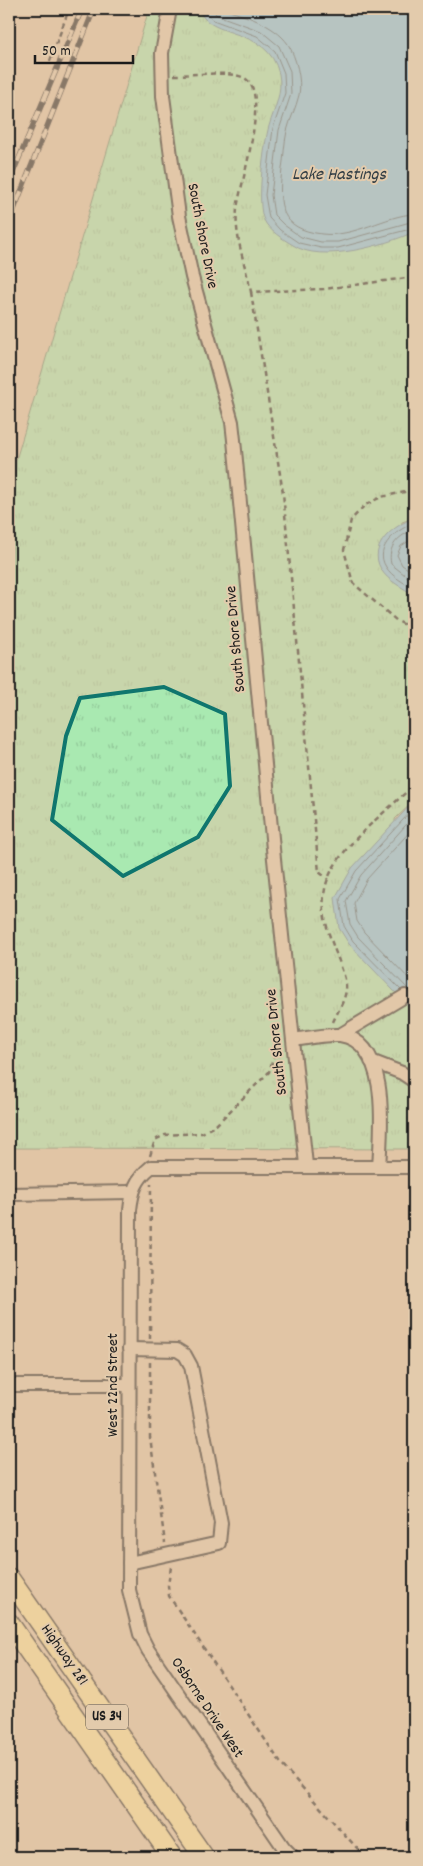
<svg xmlns="http://www.w3.org/2000/svg" width="423" height="1866" font-family="Dekko,sans-serif">
<style>
.grass{fill:url(#grass-tufts);stroke:#628266}
.water{fill:#83c3e3;stroke:#5a8093}
.lines{fill:none;stroke-linecap:round;stroke-linejoin:round}
.shore{stroke:#455f6c;stroke-width:1}
.minor-casing{stroke:#1c1c1c;stroke-width:16}
.highway-casing{stroke:#1c1c1c;stroke-width:22}
.path{stroke:#1c1c1c;stroke-width:2.5;stroke-dasharray:5 4;stroke-linecap:butt}
.minor{stroke:#e3cbac;stroke-width:12}
.highway{stroke:#fadf96;stroke-width:19}
.rail-casing{stroke:#1c1c1c;stroke-width:5.5}
.rail{stroke:#e3cbac;stroke-width:4;stroke-dasharray:11;stroke-linecap:butt}
.marked{fill:none;stroke:#0f766e;stroke-width:4;stroke-linejoin:round}
.labels{text-anchor:middle;dominant-baseline:central;stroke-width:4;stroke-linejoin:round;paint-order:stroke}
.shield{fill:#e3cbac;stroke:#585047;stroke-width:1}
.shield-label{font-size:15px;font-weight:bold;fill:#1c1c1c}
.street-label{font-size:16px;fill:#1c1c1c;stroke:#e3cbac}
.water-label{font-size:18px;font-style:italic;fill:#313d44;stroke:#e3cbac}
</style>
<defs>
<pattern id="grass-tufts" width="24" height="20" patternUnits="userSpaceOnUse" patternTransform="scale(1.25)"><rect width="24" height="20" fill="#a9e9b1"/><path d="M3 7l-1-3M5 7V3M7 7l1-3M15 17l-1-3M17 17v-4M19 17l1-3" fill="none" stroke="#91c798"/></pattern>
</defs>
<rect width="100%" height="100%" fill="#e1c5a5"/>
<filter id="ink" filterUnits="userSpaceOnUse"><feTurbulence type="fractalNoise" baseFrequency=".02" numOctaves="2"/><feDisplacementMap in="SourceGraphic" scale="10" xChannelSelector="R" yChannelSelector="G"/><feConvolveMatrix kernelMatrix="1 2 1 2 8 2 1 2 1" color-interpolation-filters="sRGB"/></filter>
<g filter="url(#ink)">
<path class="grass" d="M149,9H414V518L402,522L390,579L414,595V801L395,819L399,996L414,1012V1149L9,1148V624L16,460Z"/>
<g class="water">
<path d="M199,9H414V232C385,245 321,264 293,245C283,239 269,231 264,220C256,205 264,143 269,126C274,109 283,93 279,74C268,25 208,40 199,9Z"/>
<path d="M414,518V595C404,588 387,581 381,569C367,545 395,525 414,518Z"/>
<path d="M414,801V1012L349,944L339,928L335,898L352,868Z"/>
</g>
<g class="lines">
<g class="shore">
<path d="M204,9L213,20L257,36L275,51L284,73L285,93L273,128L265,195L269,218L280,230L299,243L321,248H338L414,228"/>
<path d="M211,9L217,15L261,31L279,46L290,71L291,94L279,130L271,195L274,215L284,225L301,237L321,242H338L414,221"/>
<path d="M222,9C244,15 274,24 288,44C296,57 302,80 299,95C296,108 290,119 287,131C284,144 284,157 282,169C278,205 279,229 322,234C354,238 386,215 414,214"/>
<path d="M414,523C398,529 373,547 386,567C392,577 405,583 414,589"/>
<path d="M414,530C399,535 387,546 391,564L414,582"/>
<path d="M414,538L401,546L397,555L402,565L414,573"/>
<path d="M414,827L367,879L354,903L357,921L364,932L414,984"/>
<path d="M401,990L353,941L344,926L340,899L356,871L414,808"/>
<path d="M410,991L358,937L350,924L346,901L361,875L414,816"/>
</g>
<g class="minor-casing">
<g id="minor">
<path d="M170,9L162,53L163,96L179,216L192,277L232,422L234,440L274,859L306,1165"/>
<path d="M340,1035L405,996"/>
<path d="M294,1040C308,1038 325,1034 340,1035C391,1042 381,1132 379,1167"/>
<path d="M371,1061L402,1073L414,1081"/>
<path d="M9,1194L132,1192"/>
<path d="M129,1349L177,1350L185,1355L191,1366L221,1523L219,1543L129,1563"/>
<path d="M9,1385H129"/>
<path d="M293,1857L284,1848L148,1650L140,1634L129,1590L130,1210C132,1191 136,1179 151,1167H414"/>
</g>
</g>
<g class="highway-casing">
<g id="highway">
<path d="M9,1578L204,1857"/>
<path d="M9,1623L172,1857"/>
</g>
</g>
<g class="path">
<path d="M50,61L69,9"/>
<path d="M174,75C191,75 234,70 246,79C270,96 240,184 237,209C234,236 246,267 251,292L324,289L414,277"/>
<path d="M251,292L283,493L319,872L328,879"/>
<path d="M414,490L381,497L365,505L351,520L344,550L353,583L397,621L414,629"/>
<path d="M333,1022C337,1013 345,1000 346,990C347,980 342,971 339,961C327,930 315,902 332,870C349,839 388,810 414,785"/>
<path d="M150,1156L155,1140L165,1135L202,1133L216,1125L269,1072L280,1036"/>
<path d="M150,1339L151,1184"/>
<path d="M150,1362V1437L165,1543"/>
<path d="M171,1567L168,1585L169,1596L282,1765L365,1857"/>
</g>
<use href="#minor" class="minor"/>
<use href="#highway" class="highway"/>
<g class="rail-casing">
<g id="rail">
<path d="M9,182L82,9"/>
<path d="M9,222L94,9"/>
</g>
</g>
<use href="#rail" class="rail"/>
</g>
</g>
<path d="M0 0H423V1866H0ZM164,687L225,714L230,786L198,837L123,876L52,820L66,736L80,698Z" fill="#e1c5a5" fill-opacity=".55" fill-rule="evenodd"/>
<path class="marked" d="M164,687L225,714L230,786L198,837L123,876L52,820L66,736L80,698Z"/>
<g class="labels">
<rect class="shield" x="86" y="1704.5" width="42" height="25" rx="4"/>
<g class="shield-label">
<text x="107" y="1717">US 34</text>
</g>
<g class="street-label">
<text transform="translate(202 236) rotate(79)">South Shore Drive</text>
<text transform="translate(236 639) rotate(-95)">South Shore Drive</text>
<text transform="translate(277 1042) rotate(-96)">South Shore Drive</text>
<text transform="translate(113 1385) rotate(-90)">West 22nd Street</text>
<text transform="translate(64 1655) rotate(55)">Highway 281</text>
<text transform="translate(207 1708) rotate(56)">Osborne Drive West</text>
</g>
<g class="water-label">
<text x="339" y="175">Lake Hastings</text>
</g>
</g>
<rect width="423" height="1866" fill="none" stroke="#e3cbac" stroke-width="30"/>
<rect x="15" y="15" width="393" height="1836" fill="none" stroke="#1c1c1c" stroke-width="2" filter="url(#ink)"/>
<path d="M35 55v8h98v-8" fill="none" stroke="#1c1c1c" stroke-width="2.5"/>
<text x="42" y="55" font-size="15" fill="#1c1c1c" stroke="#e3cbac" stroke-width="4" paint-order="stroke">50 m</text>
</svg>
